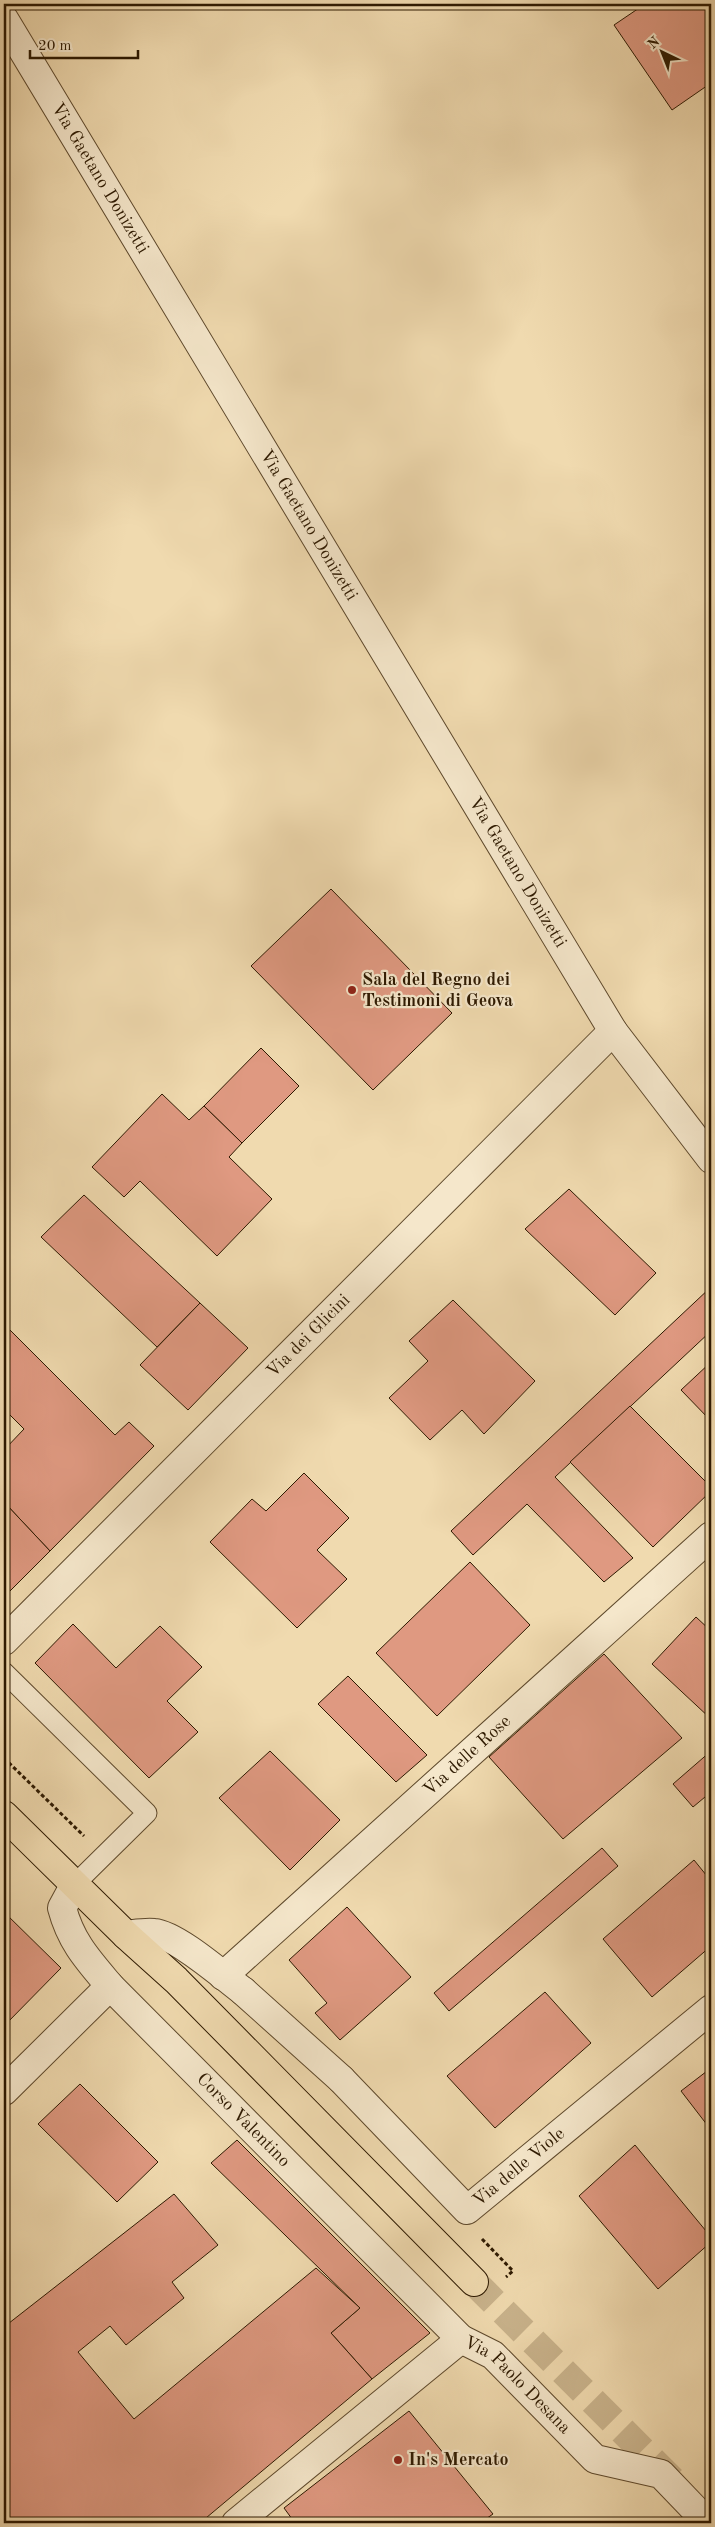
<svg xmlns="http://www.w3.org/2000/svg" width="715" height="2527" font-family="'Old Standard TT',serif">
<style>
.building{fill:#df9981;stroke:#2d1901}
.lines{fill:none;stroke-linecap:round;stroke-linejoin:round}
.primary-tunnel{stroke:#c9b38c;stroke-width:28;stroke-dasharray:28 14;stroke-linecap:butt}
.service-casing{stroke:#5e492c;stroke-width:21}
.pedestrian-casing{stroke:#5e492c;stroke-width:30}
.minor-casing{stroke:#5e492c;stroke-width:30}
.primary-casing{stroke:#2d1901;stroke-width:30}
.path{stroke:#2d1901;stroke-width:3;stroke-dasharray:4 2.5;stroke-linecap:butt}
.service{stroke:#f5e7cb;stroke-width:19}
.pedestrian{stroke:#f5e7cb;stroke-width:28}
.minor{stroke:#f5e7cb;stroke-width:28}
.primary{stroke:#f0daaf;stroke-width:28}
.poi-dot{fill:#8f2418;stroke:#f5e7cb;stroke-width:2}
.labels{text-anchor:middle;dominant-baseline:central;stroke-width:4.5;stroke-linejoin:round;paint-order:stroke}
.street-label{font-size:18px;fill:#2d1901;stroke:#f5e7cb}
.poi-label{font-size:18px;font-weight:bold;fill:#2d1901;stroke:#f5e7cb;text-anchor:start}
</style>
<rect width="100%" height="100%" fill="#f0daaf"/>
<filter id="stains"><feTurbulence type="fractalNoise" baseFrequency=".004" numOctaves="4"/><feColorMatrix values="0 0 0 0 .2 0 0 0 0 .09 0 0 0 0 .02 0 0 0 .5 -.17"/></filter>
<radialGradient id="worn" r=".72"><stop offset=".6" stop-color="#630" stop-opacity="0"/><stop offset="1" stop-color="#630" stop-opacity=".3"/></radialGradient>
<g class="building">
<path d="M645,4H711V83L672,110L614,25Z"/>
<path d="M331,889L452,1013L373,1090L251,966Z"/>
<path d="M261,1048L299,1086L242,1143L204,1106Z"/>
<path d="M162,1094L189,1120L204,1106L242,1143L229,1157L272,1199L217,1256L140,1181L124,1197L92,1167Z"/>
<path d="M569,1189L656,1273L615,1315L525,1229Z"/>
<path d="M84,1195L200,1303L157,1347L41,1237Z"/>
<path d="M711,1287V1331L555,1477L633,1558L604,1582L527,1504L473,1555L451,1531Z"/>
<path d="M453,1300L535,1381L484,1434L462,1410L430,1440L389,1398L428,1361L409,1341Z"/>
<path d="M200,1303L248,1348L188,1410L140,1365Z"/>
<path d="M4,1324L115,1435L129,1422L154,1446L50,1551L4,1502V1450L24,1429L4,1409Z"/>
<path d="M711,1362V1421L681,1390Z"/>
<path d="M630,1406L711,1487V1491L653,1547L570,1462Z"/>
<path d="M304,1473L349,1518L317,1550L347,1579L297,1628L210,1542L252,1499L266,1511Z"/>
<path d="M4,1502L50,1551L4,1597Z"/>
<path d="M470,1562L530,1625L437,1716L376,1653Z"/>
<path d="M696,1617L711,1631V1719L652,1664Z"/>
<path d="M73,1624L116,1668L160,1626L202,1667L167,1701L198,1732L149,1778L35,1663Z"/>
<path d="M604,1654L682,1738L563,1839L489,1757Z"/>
<path d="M348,1676L427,1755L396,1782L318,1704Z"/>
<path d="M270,1751L340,1820L290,1870L219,1798Z"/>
<path d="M711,1751V1792L693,1807L673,1784Z"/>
<path d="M602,1848L618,1866L449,2011L434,1993Z"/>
<path d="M694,1860L711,1881V1946L652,1997L603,1939Z"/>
<path d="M347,1907L411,1977L340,2040L315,2013L327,2003L289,1960Z"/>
<path d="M4,1912L61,1968L4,2026Z"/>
<path d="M545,1992L591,2043L495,2128L447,2076Z"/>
<path d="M711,2068V2130L681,2091Z"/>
<path d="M80,2084L158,2162L117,2202L38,2124Z"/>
<path d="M237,2140L430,2333L372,2379L331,2333L360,2308L211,2163Z"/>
<path d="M635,2145L711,2237V2242L658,2289L579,2196Z"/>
<path d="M174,2194L218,2245L172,2282L184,2298L126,2345L110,2326L78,2352L134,2419L316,2268L360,2308L331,2333L372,2379L200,2523H4V2327Z"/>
<path d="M409,2411L493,2514L480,2523H295L284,2508Z"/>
</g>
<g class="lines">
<path class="primary-tunnel" d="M474,2282L675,2483"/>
<g class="service-casing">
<path id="service" d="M4,1672L147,1813L75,1884"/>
</g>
<g class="pedestrian-casing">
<path id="pedestrian" d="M243,1991L341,2079"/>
</g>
<g class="minor-casing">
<g id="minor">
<path id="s1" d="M4,19L613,1031L711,1159"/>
<path id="s2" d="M4,1641L613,1031"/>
<path id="s3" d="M75,1884L62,1908C71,1942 88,1960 110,1986L461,2339L493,2355L595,2459L661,2474L708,2523"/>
<path d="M126,1935C135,1934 145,1932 154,1933C177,1935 223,1976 243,1991"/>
<path id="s4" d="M223,1976L711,1536"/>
<path id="s5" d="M341,2079L467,2210L711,2009"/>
<path d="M4,2091L110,1986"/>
<path d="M236,2523L461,2339"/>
</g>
</g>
<g class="primary-casing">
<path id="primary" d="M4,1815L126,1935L176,1980L474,2282"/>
</g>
<g class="path">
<path d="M4,1758L84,1836"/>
<path d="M482,2239L513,2271L506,2277"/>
</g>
<use href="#service" class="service"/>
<use href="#pedestrian" class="pedestrian"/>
<use href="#minor" class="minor"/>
<use href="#primary" class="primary"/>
</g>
<g class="poi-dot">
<circle cx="352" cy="990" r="5"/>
<circle cx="398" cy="2460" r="5"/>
</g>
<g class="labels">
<g class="street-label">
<text stroke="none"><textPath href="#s1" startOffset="186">Via Gaetano Donizetti</textPath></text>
<text stroke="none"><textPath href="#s1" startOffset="591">Via Gaetano Donizetti</textPath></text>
<text stroke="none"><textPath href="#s1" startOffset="996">Via Gaetano Donizetti</textPath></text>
<text stroke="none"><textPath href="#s2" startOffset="431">Via dei Glicini</textPath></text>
<text stroke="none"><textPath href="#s4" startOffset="329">Via delle Rose</textPath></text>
<text stroke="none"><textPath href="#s3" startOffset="309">Corso Valentino</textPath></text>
<text stroke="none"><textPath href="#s5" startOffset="249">Via delle Viole</textPath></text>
<text stroke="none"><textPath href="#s3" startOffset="691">Via Paolo Desana</textPath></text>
</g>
<g class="poi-label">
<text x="362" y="980">Sala del Regno dei<tspan x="362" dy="21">Testimoni di Geova</tspan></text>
<text x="408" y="2460">In's Mercato</text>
</g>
</g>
<rect width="715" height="2527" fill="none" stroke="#f0daaf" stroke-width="20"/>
<rect x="5" y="5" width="705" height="2517" fill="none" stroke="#2d1901" stroke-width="2.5"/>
<rect x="10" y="10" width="695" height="2507" fill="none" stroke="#2d1901"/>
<g transform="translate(662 52) rotate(317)" stroke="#f5e7cb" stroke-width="4" paint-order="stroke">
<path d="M0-4L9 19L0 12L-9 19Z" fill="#2d1901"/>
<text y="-8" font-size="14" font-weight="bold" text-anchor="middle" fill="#2d1901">N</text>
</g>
<path d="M30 50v8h108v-8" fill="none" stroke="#2d1901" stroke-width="2.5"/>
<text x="38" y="50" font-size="15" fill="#2d1901" stroke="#f5e7cb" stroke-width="4" paint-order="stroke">20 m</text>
<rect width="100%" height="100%" filter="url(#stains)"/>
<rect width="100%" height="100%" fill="url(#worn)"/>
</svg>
